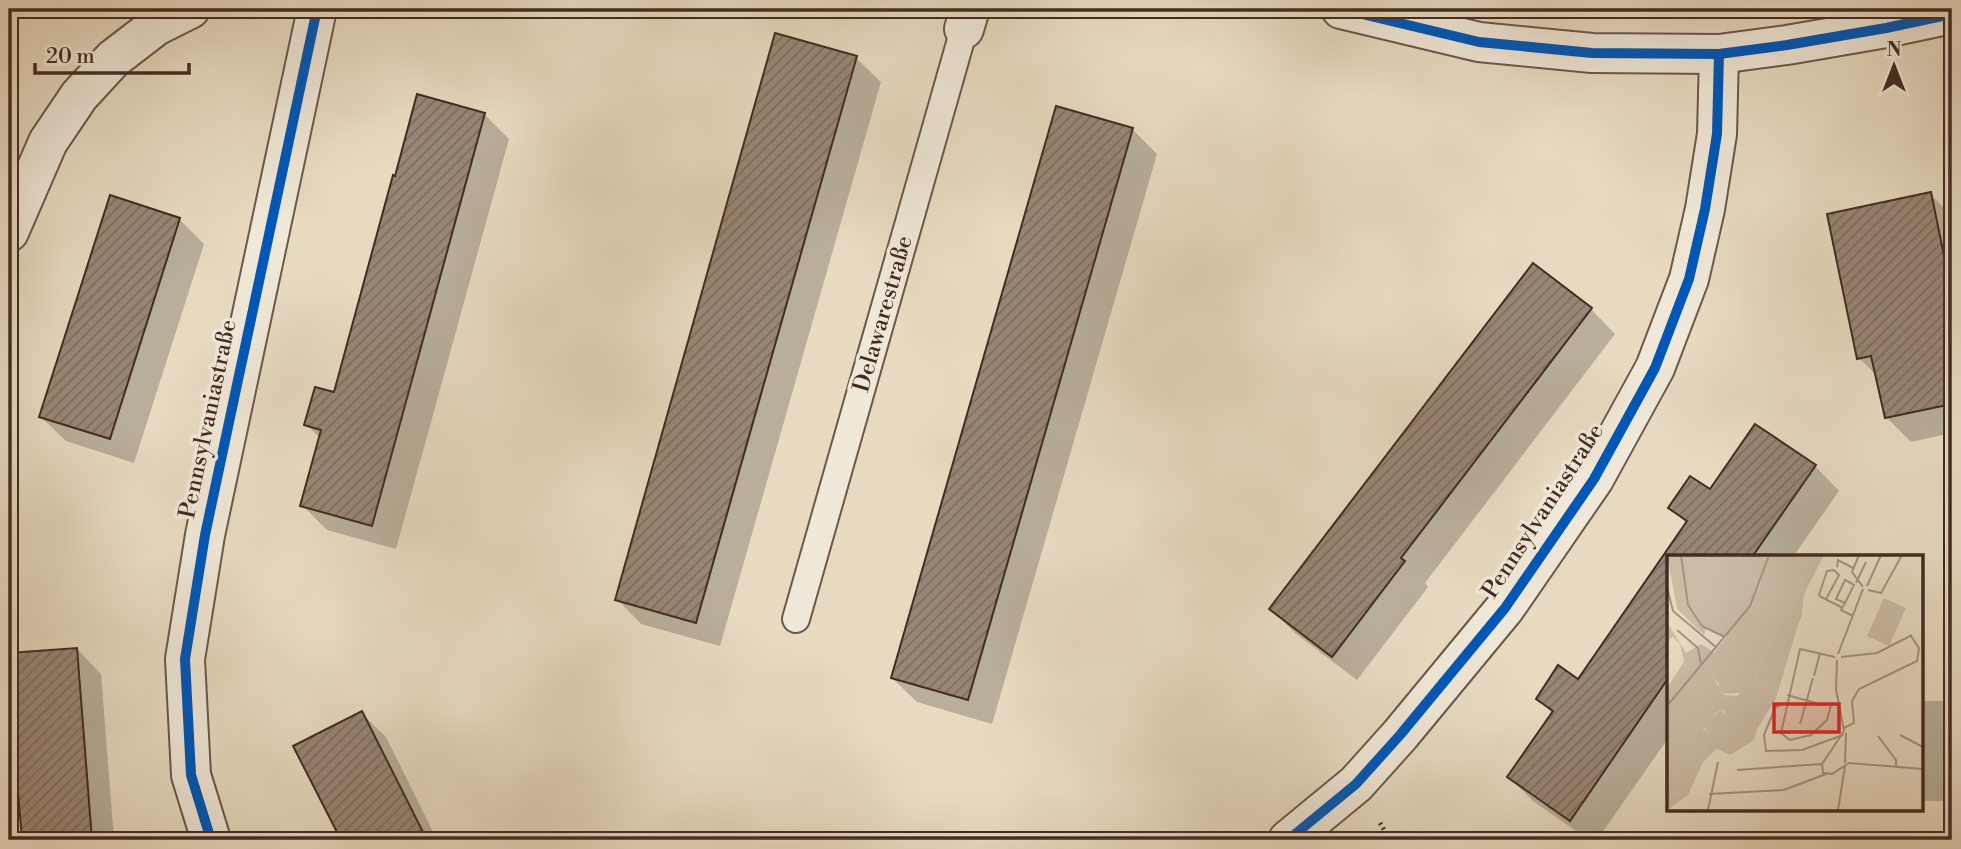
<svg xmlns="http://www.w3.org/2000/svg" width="1961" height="849" font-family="'Libre Bodoni',serif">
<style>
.shadow{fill:#0003}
.building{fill:url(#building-hatch);stroke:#432c22;stroke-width:2}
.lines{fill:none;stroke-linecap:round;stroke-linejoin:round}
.lane-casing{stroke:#6c584a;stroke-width:30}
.street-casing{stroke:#6c584a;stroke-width:42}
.path{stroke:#432c22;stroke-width:4.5;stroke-dasharray:2 3.5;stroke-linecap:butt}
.lane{stroke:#efe7d7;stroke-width:26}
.street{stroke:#efe7d7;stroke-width:38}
.cycleway-casing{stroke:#efe7d7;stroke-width:15}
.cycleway{stroke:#0057b8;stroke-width:10}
.labels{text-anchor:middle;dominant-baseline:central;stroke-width:7;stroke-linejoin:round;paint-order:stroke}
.street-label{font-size:23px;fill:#432c22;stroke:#efe7d7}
.inset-road{fill:none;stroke:#a59481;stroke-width:2}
.view{fill:#d62828;fill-opacity:0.15;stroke:#d62828;stroke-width:3.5}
.inset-edge{fill:none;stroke:#432c22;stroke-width:3.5}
</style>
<defs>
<pattern id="building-hatch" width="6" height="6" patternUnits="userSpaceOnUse" patternTransform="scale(1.75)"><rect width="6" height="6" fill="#988675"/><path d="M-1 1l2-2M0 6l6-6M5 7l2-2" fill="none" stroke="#7e6e60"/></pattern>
</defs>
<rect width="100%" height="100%" fill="#e7dac1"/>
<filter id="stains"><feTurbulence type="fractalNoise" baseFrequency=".00286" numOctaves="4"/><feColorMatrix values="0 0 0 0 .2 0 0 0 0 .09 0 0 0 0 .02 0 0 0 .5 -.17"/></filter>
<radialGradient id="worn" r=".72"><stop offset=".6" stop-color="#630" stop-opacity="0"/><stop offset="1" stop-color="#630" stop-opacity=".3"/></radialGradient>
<g class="shadow">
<path d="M856,58L881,82L720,646L641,624L617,599Z"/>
<path d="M484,114L509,139L396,549L327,530L302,505L321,439L306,424L335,395Z"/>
<path d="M1133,130L1157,154L992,724L917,702L892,678Z"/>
<path d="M1930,194L1952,216V433L1911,442L1886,417L1878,377L1859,358Z"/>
<path d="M179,219L204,244L134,463L66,441L41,417Z"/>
<path d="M1591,309L1615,334L1425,583L1428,587L1357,680L1295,633L1271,609Z"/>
<path d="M1815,466L1839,491L1793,557H1669V737L1597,840H1589L1533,801L1509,777L1553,714L1538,699L1578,682L1687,524L1670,507Z"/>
<path d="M77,649L101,674L114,840H23L9,655Z"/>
<path d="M1921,701H1942L1952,712V801H1921Z"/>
<path d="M361,713L386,737L437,840H342L295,746Z"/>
</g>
<g class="building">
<path d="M775,33L857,56L696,623L615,600Z"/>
<path d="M417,94L485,113L372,526L300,506L321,430L304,425L315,387L334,392L393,175L395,176Z"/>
<path d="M1056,106L1133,128L968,700L891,678Z"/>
<path d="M1931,192L1952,295V404L1885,418L1871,356L1857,359L1827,214Z"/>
<path d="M110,195L180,218L110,439L39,417Z"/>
<path d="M1533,263L1592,308L1401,558L1405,561L1332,657L1269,609Z"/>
<path d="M1755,424L1816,465L1752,557H1669V677L1570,821L1507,777L1553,711L1536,699L1558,665L1578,679L1687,521L1668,508L1690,476L1710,489Z"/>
<path d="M77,648L92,840H22L9,682V653Z"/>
<path d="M362,711L427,840H341L293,746Z"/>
</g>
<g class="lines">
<g class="lane-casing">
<path id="lane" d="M796,619L964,29"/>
</g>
<g class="street-casing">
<g id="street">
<path d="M1341,9L1479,42L1592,53L1719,54L1787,45L1886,28L1952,14"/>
<path d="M964,29L970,9"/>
<path d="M9,232L48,142L79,96L113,59L156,26L190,9"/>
<path d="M211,840L191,775L185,659L205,535L317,9"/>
<path d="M1288,840L1356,784L1400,735L1505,608L1594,479L1655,368L1689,279L1705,209L1717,134L1719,54"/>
</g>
</g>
<path class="path" d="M1380,823L1390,840"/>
<use href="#lane" class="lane"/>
<use href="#street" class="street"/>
<g class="cycleway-casing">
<g id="cycleway">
<path d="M1341,9L1479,42L1592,53L1719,54L1787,45L1886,28L1952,14"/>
<path d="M211,840L191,775L185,659L205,535L317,9"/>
<path d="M1288,840L1356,784L1400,735L1505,608L1594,479L1655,368L1689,279L1705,209L1717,134L1719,54"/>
</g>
</g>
<use href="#cycleway" class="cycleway"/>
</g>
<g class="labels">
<g class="street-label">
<text transform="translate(883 314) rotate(-74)">Delawarestraße</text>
<text transform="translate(208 419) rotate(-78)">Pennsylvaniastraße</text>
<text transform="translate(1543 511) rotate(-57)">Pennsylvaniastraße</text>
</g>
</g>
<g transform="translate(1667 555)">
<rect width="256" height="256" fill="#e7dac1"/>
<path d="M141,0H157L137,39L135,60L98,143L88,158L44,184L18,233L0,245V194L8,169L47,124L57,140L70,141L86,129L98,95L129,43ZM62,143L57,160L55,154L44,163L43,178L36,174L46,153H41L43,148ZM45,96L57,111L12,155L0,178V133L26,105ZM93,163L87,185L63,200L52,195Z" fill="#cbbca6" fill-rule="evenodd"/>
<path d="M0,0H141L129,43L98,95L83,137L52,139V128L47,124L9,168L0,194V178L12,155L57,111L45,100L60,82L39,73L37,80L10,54ZM134,60L109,143L89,176L93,163L54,195L49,194L36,207L21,240L0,255V245L18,233L44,184L93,151ZM0,67L19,98L34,89L45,96L35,107L26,105L0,133L17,107L13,89L6,82L0,86ZM49,144H67V155L62,160L55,154L47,159L43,178L34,170L46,152L36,157L34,153Z" fill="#cbbca6"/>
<path d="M217,43L239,53L222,91L200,81Z" fill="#cbbca6"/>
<path class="inset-road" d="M14,0L21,50L35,71L58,82M192,0L185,17L196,32M170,12L171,5L186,13M189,28L199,7M200,31L214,0M0,32L6,56L50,93M201,35L214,38L235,0M159,44L172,20L167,15L160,16L152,40L154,42L176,53M178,48L169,44L178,25L187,30L178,48L174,55L186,61M10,75L31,93L34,109M171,99L196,34M174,102L210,98L245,80M170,105L169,134L177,176L155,209L156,218L165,219L182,208L256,214M147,121L153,98M120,140L156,150L172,149M117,148L108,153L97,180L99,196L135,195L176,180M164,150L160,165L144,180L123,185L114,178L133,94L168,102M0,151L83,51L102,0M133,169L146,123M177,173L187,168L185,146L192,134L250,106L252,93L244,81M233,180L256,192M211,181L229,205V213M178,208L179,178M70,215L155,209M42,239L117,235L159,219M41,255L51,207M171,255L178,211"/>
<path class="view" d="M107,149H172V177H107Z"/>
<rect width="256" height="256" class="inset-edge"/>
</g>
<rect width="1961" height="849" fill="none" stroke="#e7dac1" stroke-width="35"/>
<rect x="10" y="10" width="1940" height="828" fill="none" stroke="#432c22" stroke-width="3.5"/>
<rect x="18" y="18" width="1926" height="814" fill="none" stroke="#432c22" stroke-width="2"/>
<g transform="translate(1894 66)" stroke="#efe7d7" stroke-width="5" paint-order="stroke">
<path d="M0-5L12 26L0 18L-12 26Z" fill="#432c22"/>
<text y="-10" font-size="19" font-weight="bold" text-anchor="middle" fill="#432c22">N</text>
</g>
<path d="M35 63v10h154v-10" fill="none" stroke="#432c22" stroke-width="3.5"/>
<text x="46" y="63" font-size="21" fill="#432c22" stroke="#efe7d7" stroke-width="5" paint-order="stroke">20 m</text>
<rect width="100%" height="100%" filter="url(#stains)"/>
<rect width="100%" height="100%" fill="url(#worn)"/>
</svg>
